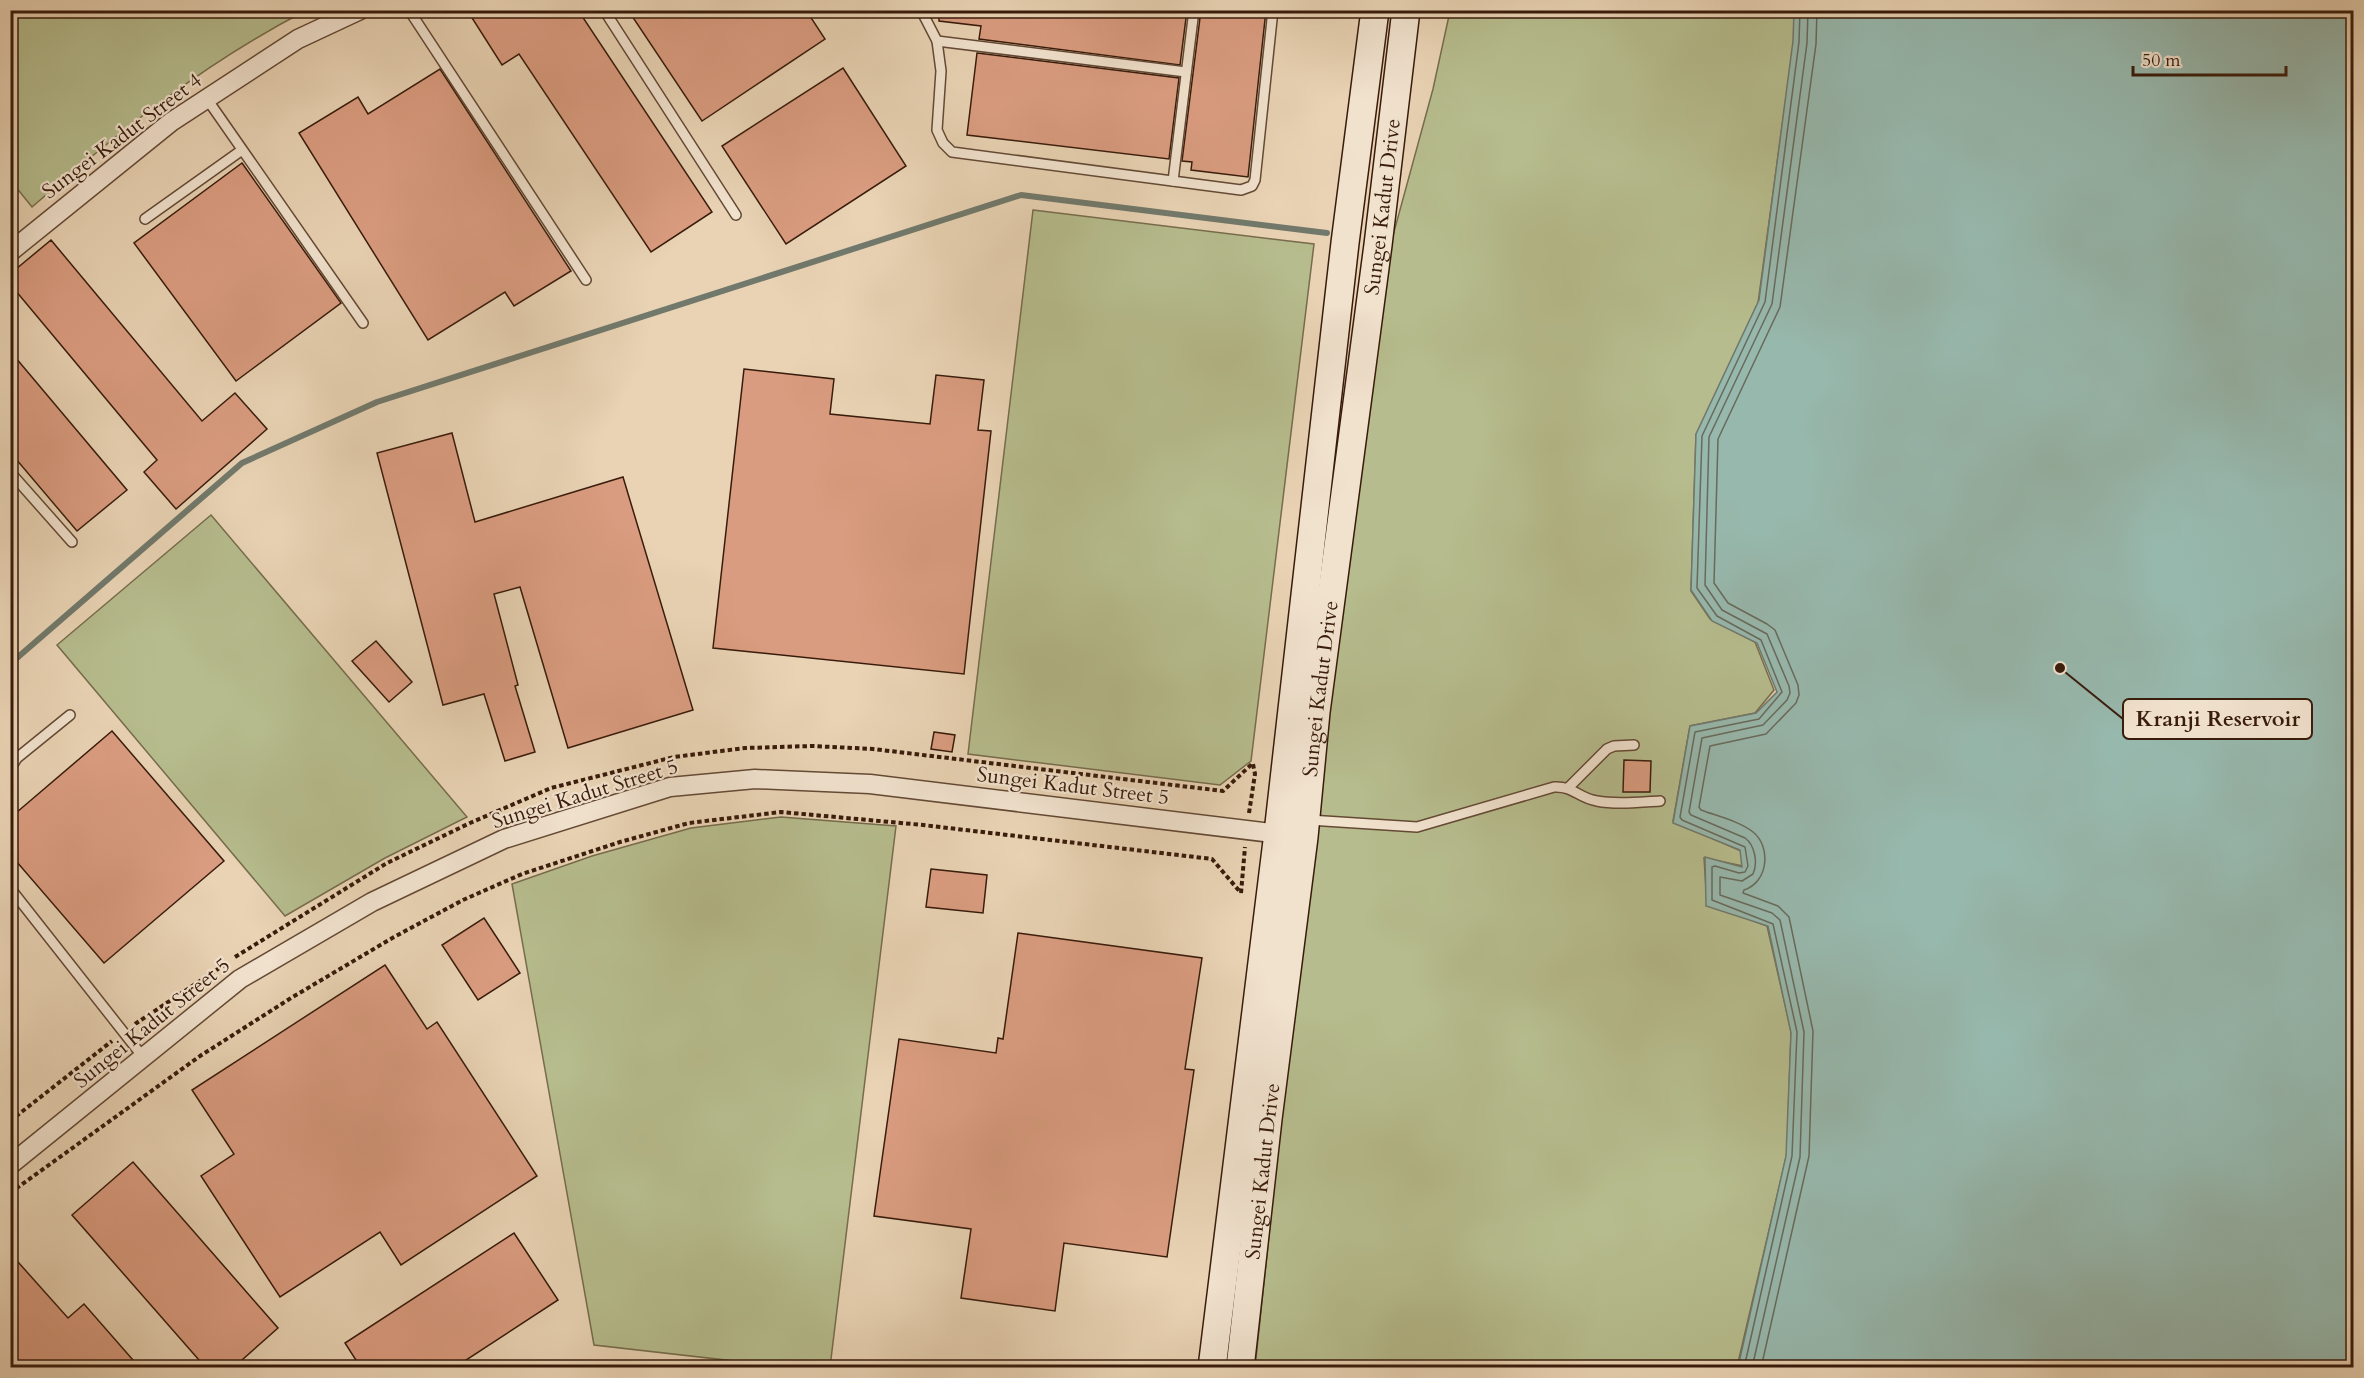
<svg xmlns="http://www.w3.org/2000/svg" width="2364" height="1378" font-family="Cardo,serif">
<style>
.green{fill:#b6bc8d;stroke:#776c4c;stroke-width:1.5}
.water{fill:#97b8ad;stroke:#71796c;stroke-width:1.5}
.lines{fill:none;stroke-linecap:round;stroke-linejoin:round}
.shore{stroke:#686a5c;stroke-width:1.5}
.stream{stroke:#71796c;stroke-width:6}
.building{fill:#da9c80;stroke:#381b0b;stroke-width:1.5}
.lane-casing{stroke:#644935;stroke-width:12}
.street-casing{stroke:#644935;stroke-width:21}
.secondary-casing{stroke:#381b0b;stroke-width:30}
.path{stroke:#381b0b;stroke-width:4;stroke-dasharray:4.5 3;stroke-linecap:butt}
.lane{stroke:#f1e2ce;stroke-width:9}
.street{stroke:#f1e2ce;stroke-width:18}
.secondary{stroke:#f1e2ce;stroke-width:27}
.labels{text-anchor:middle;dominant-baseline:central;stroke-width:4.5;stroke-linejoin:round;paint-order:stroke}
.street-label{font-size:21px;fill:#381b0b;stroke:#f1e2ce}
.leader{fill:none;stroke:#381b0b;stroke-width:2}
.callout-dot{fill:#381b0b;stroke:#f1e2ce;stroke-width:2}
.callout{fill:#f1e2ce;stroke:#381b0b;stroke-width:2}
.callout-label{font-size:22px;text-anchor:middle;font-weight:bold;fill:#381b0b}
</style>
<rect width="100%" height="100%" fill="#e9d3b4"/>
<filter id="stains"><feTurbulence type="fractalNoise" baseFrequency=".00333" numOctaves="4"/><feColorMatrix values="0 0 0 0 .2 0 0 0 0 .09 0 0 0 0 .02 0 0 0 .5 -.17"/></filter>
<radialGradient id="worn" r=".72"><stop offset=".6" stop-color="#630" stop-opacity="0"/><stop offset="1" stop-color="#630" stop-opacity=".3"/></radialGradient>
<g class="green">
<path d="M10,11L11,10L305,11C201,65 120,131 32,207L11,181Z"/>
<path d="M1450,11H1795L1794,39L1758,303L1696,435L1691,591L1710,619L1755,642L1774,690L1755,713L1690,726L1673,821L1741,851L1743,866L1704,858L1707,904L1767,926L1791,1031L1787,1153L1737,1367L1255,1368L1362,349L1433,89Z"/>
<path d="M1033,210L1314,244L1251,761L1220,785L968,754Z"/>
<path d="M211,515L467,817L385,858L285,916L57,645Z"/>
<path d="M781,817L896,826L830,1367H787L594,1345L512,884L592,856L691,828Z"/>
</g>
<path class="water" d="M1794,11H2353V1367H1738L1786,1156L1791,1033L1768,926L1706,906L1705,857L1742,867L1740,850L1673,823L1690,726L1756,713L1777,692L1757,643L1712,621L1691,590L1696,434L1759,300L1793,41Z"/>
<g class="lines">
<g class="shore">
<path d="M1744,1368L1792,1156L1797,1032L1773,924L1712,900V867L1715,866L1739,873L1745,872L1748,866L1745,847L1682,820L1680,817L1695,732L1759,719L1782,692L1761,640L1717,616L1697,588L1702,436L1765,302L1799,42L1800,10"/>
<path d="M1752,1368L1800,1157L1804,1032L1780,920L1772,913L1720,895V877L1742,881L1753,874C1758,863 1755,845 1745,838L1691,815L1689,812L1702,738L1763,725L1787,700L1790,693L1789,686L1767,634L1722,610L1705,585L1709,437L1772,304L1807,43L1808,10"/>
<path d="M1761,1368L1809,1156L1813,1031L1789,917L1778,906L1743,893L1744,890C1769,882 1771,846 1753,832C1739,821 1717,816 1701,810L1699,807L1710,746L1766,734L1796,703L1799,695L1798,685L1775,630L1767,624L1728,603L1714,583L1718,439L1780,307L1816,44L1817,10"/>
</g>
<path class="stream" d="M10,664L242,463L377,402L1021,195L1327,233"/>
</g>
<g class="building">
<path d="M467,10H578L712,212L651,252L519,54L502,65Z"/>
<path d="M628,10H806L825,39L702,121Z"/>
<path d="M939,10H1187L1180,65L979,39L981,26L939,21Z"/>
<path d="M1201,10H1266L1248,177L1191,170L1192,162L1182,161Z"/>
<path d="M977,53L1179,78L1169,159L967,135Z"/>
<path d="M843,68L906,166L786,244L722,146Z"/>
<path d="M440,69L571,271L514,306L505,292L428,340L299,133L358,97L368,114Z"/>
<path d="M242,163L341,303L236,381L134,243Z"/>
<path d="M51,240L202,421L235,393L267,429L176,509L144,472L157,460L10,284V274Z"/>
<path d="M10,351L127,490L77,531L10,452Z"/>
<path d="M744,369L834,379L830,414L930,424L936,375L984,380L978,430L991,431L964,674L713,648Z"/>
<path d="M452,433L475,522L623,477L693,710L568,748L520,587L494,594L518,685L515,686L535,752L505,761L484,694L443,705L377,453Z"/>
<path d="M376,641L412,682L389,702L352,661Z"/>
<path d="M112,731L224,861L104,963L10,854V818Z"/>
<path d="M934,732L955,735L952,752L931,749Z"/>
<path d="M1624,760L1651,761L1650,792H1623Z"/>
<path d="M931,869L987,875L983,913L926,907Z"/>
<path d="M484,918L520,973L478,1000L442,945Z"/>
<path d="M1018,933L1202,958L1185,1069L1194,1070L1167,1257L1064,1243L1055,1311L961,1298L971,1229L874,1216L899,1039L996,1053L998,1038L1003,1039Z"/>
<path d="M385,965L427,1029L437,1022L537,1176L401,1265L380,1232L280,1297L201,1176L234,1154L192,1090Z"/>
<path d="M133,1162L278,1328L233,1368H206L72,1215Z"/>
<path d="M514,1233L558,1300L454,1368H361L345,1343Z"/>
<path d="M10,1253L68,1318L84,1304L140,1368H10Z"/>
</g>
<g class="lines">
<g class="lane-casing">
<g id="lane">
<path d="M409,10L586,280"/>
<path d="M604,10L736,215"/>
<path d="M921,10L937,41L941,71L937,130L943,143L952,152L1241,190L1252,186L1255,180L1273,10"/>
<path d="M937,41L1186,72"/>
<path d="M207,99L363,323"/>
<path d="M1173,181L1194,10"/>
<path d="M145,219L242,150"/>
<path d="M10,472L72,542"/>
<path d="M10,769L17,758L70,715"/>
<path d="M1569,787L1607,749L1614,746L1634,745"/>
<path d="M1309,820L1417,827L1554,787C1574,786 1578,798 1597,801C1617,805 1640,802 1660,801"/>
<path d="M10,888L143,1057"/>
</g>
</g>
<g class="street-casing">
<g id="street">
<path d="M10,252L171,122L298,39L360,10"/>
<path d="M10,1165L240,979L372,902L504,839L670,787L755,779L870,784L1288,835"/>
</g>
</g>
<g class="secondary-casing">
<g id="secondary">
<path d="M1212,1368L1278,833L1345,243L1375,10"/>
<path id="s1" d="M1240,1368L1268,1119L1304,837L1316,712L1378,245L1406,10"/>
</g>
</g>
<g class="path">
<path d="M1249,813L1255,774L1253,764"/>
<path d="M1241,893L1245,847"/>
<path d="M235,957L387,863L470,823L551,788L674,757L745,748L812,746L873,749L1223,791L1253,763"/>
<path d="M135,1024L224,965"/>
<path d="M10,1121L112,1041"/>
<path d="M10,1193L200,1056L291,998L394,937L463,900L522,874L620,842L689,823L781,812L923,825L1212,859L1241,893"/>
</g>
<use href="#lane" class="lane"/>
<use href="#street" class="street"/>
<use href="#secondary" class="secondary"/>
</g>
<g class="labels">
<g class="street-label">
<text transform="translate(122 136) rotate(-37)">Sungei Kadut Street 4</text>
<text stroke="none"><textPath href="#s1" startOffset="1170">Sungei Kadut Drive</textPath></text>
<text stroke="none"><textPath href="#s1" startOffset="684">Sungei Kadut Drive</textPath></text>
<text transform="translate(1073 786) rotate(7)">Sungei Kadut Street 5</text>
<text transform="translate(585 794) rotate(-17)">Sungei Kadut Street 5</text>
<text transform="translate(152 1023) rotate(-39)">Sungei Kadut Street 5</text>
<text stroke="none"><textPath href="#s1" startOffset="198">Sungei Kadut Drive</textPath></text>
</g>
</g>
<path class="leader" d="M2060 668L2123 719"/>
<circle class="callout-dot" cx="2060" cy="668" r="6"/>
<rect class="callout" x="2123" y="699" width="189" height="40" rx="6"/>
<g class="callout-label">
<text x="2218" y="726">Kranji Reservoir</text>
</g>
<rect width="2364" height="1378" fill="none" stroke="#e9d3b4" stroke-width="36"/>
<rect x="12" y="12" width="2340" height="1354" fill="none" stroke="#381b0b" stroke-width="3"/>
<rect x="18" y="18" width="2328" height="1342" fill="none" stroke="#381b0b" stroke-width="1.5"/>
<path d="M2133 66v9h153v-9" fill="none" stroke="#381b0b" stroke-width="3"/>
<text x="2142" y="66" font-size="18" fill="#381b0b" stroke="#f1e2ce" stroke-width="4.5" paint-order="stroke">50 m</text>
<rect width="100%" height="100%" filter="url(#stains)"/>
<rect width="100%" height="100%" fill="url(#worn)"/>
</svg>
